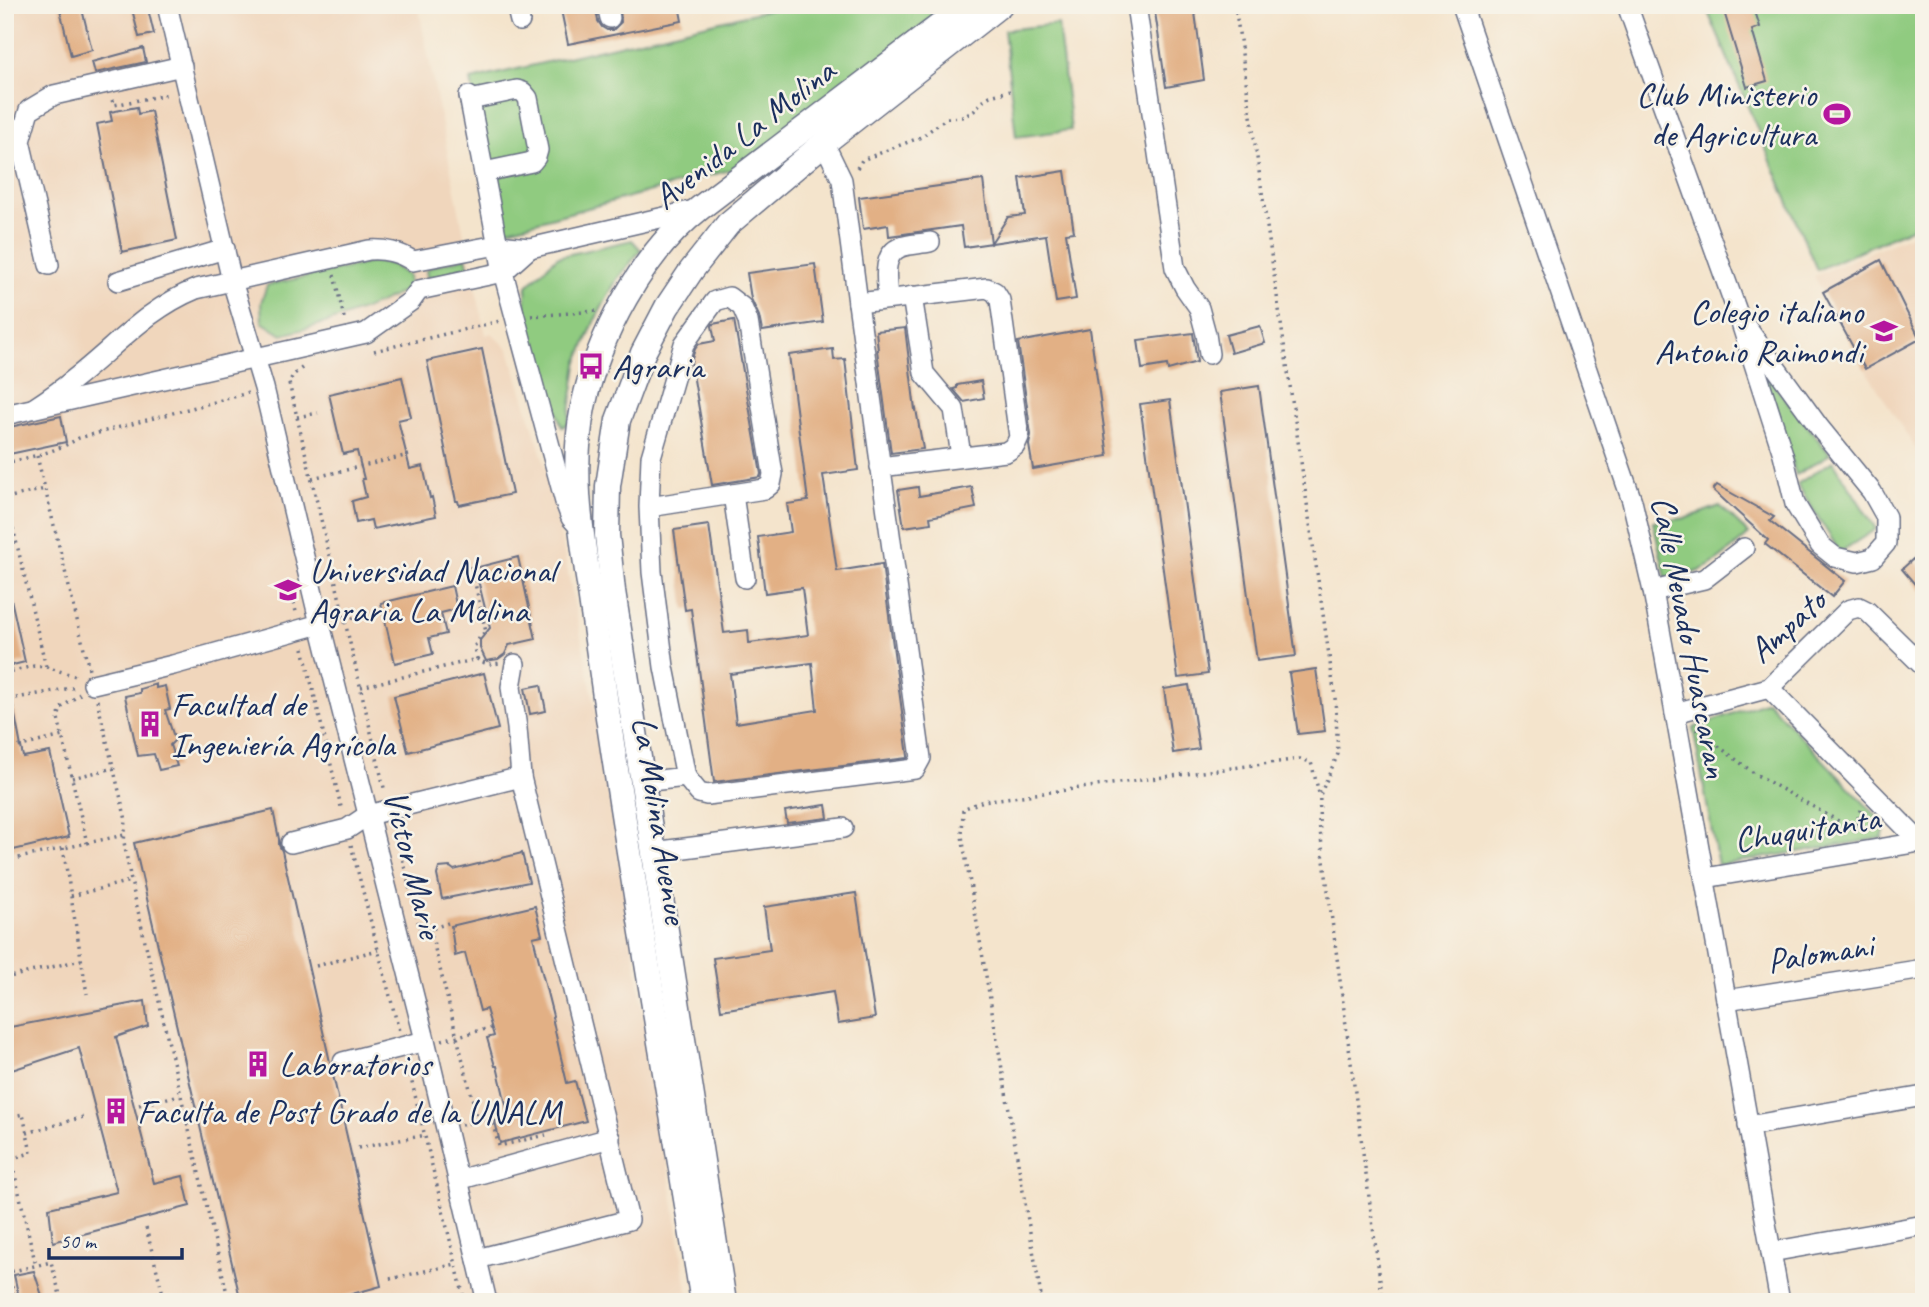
<svg xmlns="http://www.w3.org/2000/svg" width="1929" height="1307" font-family="Caveat,sans-serif">
<style>
.built{fill:#f0d6bc}
.green{fill:#90cb80;stroke:#567d6f;stroke-width:2}
.building{fill:#e2b085;fill-rule:evenodd}
.lines{fill:none;stroke-linecap:round;stroke-linejoin:round}
.minor-casing{stroke:#676e84;stroke-width:22}
.major-casing{stroke:#676e84;stroke-width:27}
.path{stroke:#676e84;stroke-width:3.5;stroke-dasharray:2 5;stroke-linecap:butt}
.minor{stroke:#fff;stroke-width:19}
.major{stroke:#fff;stroke-width:24}
.labels{text-anchor:middle;dominant-baseline:central;stroke-width:5;stroke-linejoin:round;paint-order:stroke}
.poi-label{font-size:35px;fill:#1b2f5e;stroke:#f7f3e8;text-anchor:start}
.street-label{font-size:35px;fill:#1b2f5e;stroke:#f7f3e8}
</style>
<rect width="100%" height="100%" fill="#f7f3e8"/>
<filter id="ink" filterUnits="userSpaceOnUse"><feTurbulence type="fractalNoise" baseFrequency=".0143" numOctaves="2"/><feDisplacementMap in="SourceGraphic" scale="14" xChannelSelector="R" yChannelSelector="G"/><feConvolveMatrix kernelMatrix="1 2 1 2 8 2 1 2 1" color-interpolation-filters="sRGB"/></filter>
<filter id="wash" filterUnits="userSpaceOnUse"><feTurbulence type="fractalNoise" baseFrequency=".00686" numOctaves="4" result="noise"/><feDisplacementMap in="SourceGraphic" scale="28" xChannelSelector="R" yChannelSelector="G"/><feGaussianBlur stdDeviation="1.57" result="paint"/><feColorMatrix in="noise" values="0 0 0 0 0 0 0 0 0 0 0 0 0 0 0 0 0 1.4 0 .05"/><feComposite in="paint" operator="in"/></filter>
<g filter="url(#wash)">
<rect width="100%" height="100%" fill="#f4e4cc"/>
<g class="built">
<path d="M5,5H418L467,250L486,335L492,333L509,350L549,478L594,702L689,1302H5Z"/>
<path d="M1924,229V462L1865,369L1814,276Z"/>
</g>
<g class="green">
<path d="M795,5H949L741,167L498,232L471,80L767,10Z"/>
<path d="M1705,5H1924V222L1817,270Z"/>
<path d="M1058,24L1071,130L1016,137L1004,30Z"/>
<path d="M632,240L641,250L617,279L594,322L577,364L568,424L562,427L524,319L527,286L557,257Z"/>
<path d="M466,257L469,269L434,278L427,277L426,270L434,266Z"/>
<path d="M374,262L391,264L408,276L409,288C368,311 328,323 282,335L262,322L261,303L267,285Z"/>
<path d="M1762,370L1830,454L1796,475Z"/>
<path d="M1833,461L1876,529L1840,552L1797,484Z"/>
<path d="M1720,506L1749,534C1722,558 1704,576 1666,578L1653,522L1687,518Z"/>
<path d="M1767,701L1886,826L1882,838L1718,865L1693,728Z"/>
</g>
<g id="blocks">
<g class="building">
<path d="M59,5H81L92,50L71,56Z"/>
<path d="M131,5H147L154,34L139,37Z"/>
<path d="M560,5H595L598,21L602,27L607,30H613L621,22L620,5H679L682,21L568,44Z"/>
<path d="M1194,5L1204,80L1166,87L1155,12Z"/>
<path d="M1722,5H1753L1760,27L1752,30L1767,81L1747,87Z"/>
<path d="M143,48L146,62L95,73L92,62Z"/>
<path d="M137,107L138,114L151,111L177,240L122,252L97,124L112,121L110,112Z"/>
<path d="M1065,171L1074,232L1066,233L1076,299L1056,302L1046,235L964,247L961,226L889,236L888,225L863,229L859,197L983,180L991,243L1008,217L1025,215L1020,178Z"/>
<path d="M1881,260L1920,339L1865,369L1823,292Z"/>
<path d="M815,264L823,322L762,331L759,316L751,299L747,273Z"/>
<path d="M734,320L761,474L760,477L712,485L691,362L695,349L699,344L715,341L712,326L713,324Z"/>
<path d="M1260,326L1265,343L1231,353L1226,335Z"/>
<path d="M905,328L915,410L916,409L923,449L891,453L877,350H878L876,331Z"/>
<path d="M1090,329L1108,456L1033,469L1029,445L1031,435L1018,342Z"/>
<path d="M1193,333L1197,362L1168,370L1167,365L1142,369L1138,340Z"/>
<path d="M482,349L512,494L459,505L458,501H456L427,361Z"/>
<path d="M833,349L834,360L845,359L858,470L823,475L837,571L882,564L908,756L907,758L714,782L691,609L685,610L674,530L709,525L724,633L748,630L749,643L808,635L802,588L765,593L758,537L791,532L787,504L808,501L789,355ZM812,663L817,710L736,723L730,674Z"/>
<path d="M402,377L411,417L398,420L410,469L423,466L430,498L432,497L436,516L373,529L371,520L356,523L352,501L366,497L362,479H364L357,451L343,454L329,394Z"/>
<path d="M981,381L984,398L964,402L953,389L957,388V385Z"/>
<path d="M1259,386L1296,656L1257,661L1220,392Z"/>
<path d="M1170,400L1208,674L1178,678L1140,404Z"/>
<path d="M61,416L66,442L5,455V428Z"/>
<path d="M1717,485L1774,517L1770,521L1845,581L1832,597L1765,544L1768,540L1713,490Z"/>
<path d="M918,487L919,496L972,487L976,508L930,517L931,523L904,527L898,490Z"/>
<path d="M518,557L536,639L509,645L505,654L498,659L486,661L480,648V640L490,628L475,568Z"/>
<path d="M1913,559L1924,572V595L1902,569Z"/>
<path d="M452,586L457,609L441,613L446,634L429,638L433,654L395,663L381,603Z"/>
<path d="M5,599H11L25,662L5,667Z"/>
<path d="M1316,669L1325,731L1298,734L1289,673Z"/>
<path d="M484,673L498,729L408,752L394,696Z"/>
<path d="M156,684V688L165,686L170,709L165,710L175,740L170,745L177,766L159,770L154,754L138,756L125,696L140,693V689Z"/>
<path d="M541,685L546,711L530,714L525,688Z"/>
<path d="M1189,685L1199,749L1173,753L1164,689Z"/>
<path d="M12,700L23,757L50,752L69,837L5,852V701Z"/>
<path d="M826,805L828,818L787,823L785,811Z"/>
<path d="M273,810L279,839V845L282,851L381,1286L323,1302H241L134,843Z"/>
<path d="M522,853L529,882L442,899L437,875L439,868L450,867L454,870Z"/>
<path d="M856,893L875,1018L838,1024L833,992L721,1010L713,958L770,950L764,907Z"/>
<path d="M535,906L542,935L533,937L553,1016L552,1017L559,1049L567,1083L575,1081L586,1121L500,1143L495,1121L509,1117L497,1066H495L487,1038L494,1036L486,1009L480,1011L465,953L455,956L451,926Z"/>
<path d="M145,1001L148,1026L116,1037L154,1183L183,1176L190,1206L53,1242L49,1208L117,1192L79,1048L12,1070L5,1028Z"/>
<path d="M34,1271L44,1302H20L14,1275Z"/>
</g>
</g>
</g>
<g filter="url(#ink)">
<use href="#blocks" fill-opacity="0" stroke="#676e84" stroke-width="2"/>
<g class="lines">
<g class="minor-casing">
<g id="minor">
<path d="M167,5L232,281L264,388L320,624L426,1044L487,1302"/>
<path d="M516,5L520,21"/>
<path d="M607,5L610,18"/>
<path d="M1136,5L1175,268L1185,288L1199,308L1206,334L1209,354"/>
<path d="M1462,5L1632,501L1653,591L1675,713L1780,1302"/>
<path d="M1627,5L1739,317L1783,454L1795,504L1820,545L1835,557L1857,562L1873,558L1886,543V517L1872,492L1819,427L1739,317"/>
<path d="M469,96L503,272L565,502L571,518L580,528"/>
<path d="M470,100L517,90L523,92L528,98L538,150L536,157L532,162L484,172"/>
<path d="M824,143L842,180L858,303"/>
<path d="M49,265L20,141L29,110L54,95L182,66"/>
<path d="M118,281L225,249"/>
<path d="M912,296L924,373L954,409L961,456"/>
<path d="M888,299C887,282 881,254 901,247C909,244 920,244 930,242"/>
<path d="M34,408C48,399 61,390 74,379C115,347 147,309 196,289L369,250C386,249 398,252 413,261L497,245L530,248L699,209"/>
<path d="M5,415L366,333L411,301L419,290L503,272L530,248"/>
<path d="M733,494L745,578"/>
<path d="M1653,591L1704,579L1744,548"/>
<path d="M93,684L173,665L320,624"/>
<path d="M1769,688L1924,846"/>
<path d="M1675,713L1769,688L1848,610L1859,607L1867,611L1924,667"/>
<path d="M686,777L699,793L707,795L915,769L921,758L858,303L987,288L995,292L1000,300L1019,437L1015,446L1006,452L880,467"/>
<path d="M642,782L686,777L664,667L652,572L649,507L651,457L684,344L715,301L729,297L742,307L748,321L773,474L771,484L765,489L649,507"/>
<path d="M291,843L347,829L368,815L521,777"/>
<path d="M653,852L843,828"/>
<path d="M1705,878L1920,842"/>
<path d="M1726,1000L1924,969"/>
<path d="M343,1062L425,1041"/>
<path d="M1748,1126L1924,1096"/>
<path d="M458,1180L610,1138"/>
<path d="M1771,1252L1924,1225"/>
<path d="M477,1259L629,1220L521,777L517,728L511,687L515,664"/>
</g>
</g>
<g class="major-casing">
<g id="major">
<path d="M703,1302C670,1100 635,899 605,697C600,659 594,622 589,584C580,526 571,466 583,407C598,336 642,253 700,208L967,5"/>
<path d="M724,1302L613,591L607,535L608,486L618,420L643,353L667,307L691,271L728,224L824,143L1000,5"/>
</g>
</g>
<g class="path">
<path d="M1235,5L1335,697L1338,754L1320,795L1319,823L1383,1302"/>
<path d="M112,100L114,105L169,94"/>
<path d="M857,168L862,160L921,137L947,118L963,117L974,111L982,101L990,96L1010,91"/>
<path d="M334,275L345,322"/>
<path d="M531,316L597,311"/>
<path d="M374,351L500,321"/>
<path d="M302,368L293,375L289,383L385,792"/>
<path d="M297,417L318,413"/>
<path d="M37,456L89,669"/>
<path d="M5,463C31,457 56,452 79,438L248,393"/>
<path d="M312,478L409,455"/>
<path d="M5,494L46,667"/>
<path d="M6,498L45,489"/>
<path d="M471,566L486,632L481,635L474,647L477,659"/>
<path d="M289,582L296,612"/>
<path d="M345,620L365,615"/>
<path d="M303,648L342,811"/>
<path d="M5,673L34,666L46,667L79,677"/>
<path d="M361,687L477,659C485,664 490,665 499,663"/>
<path d="M80,694L61,708L58,718L87,843"/>
<path d="M16,698L77,687"/>
<path d="M97,700L126,820L124,842L131,881L229,1302"/>
<path d="M1696,729L1755,774L1856,831"/>
<path d="M5,750L63,736"/>
<path d="M72,778L114,768"/>
<path d="M394,826L421,933"/>
<path d="M1855,832L1861,806"/>
<path d="M351,845L399,1031"/>
<path d="M63,848L87,994"/>
<path d="M5,861L124,835"/>
<path d="M71,896L130,881"/>
<path d="M430,929L478,1121"/>
<path d="M420,933L448,923"/>
<path d="M316,966L378,950"/>
<path d="M5,978L81,960"/>
<path d="M442,1040L494,1027"/>
<path d="M407,1062L465,1302"/>
<path d="M139,1105L180,1095"/>
<path d="M491,1117L499,1146L546,1135"/>
<path d="M5,1118L23,1114L31,1153L5,1160"/>
<path d="M461,1125L500,1115"/>
<path d="M27,1133L87,1116"/>
<path d="M358,1148L426,1135"/>
<path d="M11,1158L36,1266"/>
<path d="M146,1228L165,1302"/>
<path d="M5,1273L51,1262L62,1302"/>
<path d="M8,1273L16,1302"/>
<path d="M390,1279L456,1264"/>
<path d="M1042,1302L962,836L963,809L983,801L1300,759L1311,762L1319,793"/>
</g>
<use href="#minor" class="minor"/>
<use href="#major" class="major"/>
</g>
</g>
<defs>
<g id="stadium-bare" transform="scale(2.1)"><path d="M0-5a6.5 5 0 1 0 0 10a6.5 5 0 1 0 0-10ZM-3.5-1.8h7v3.6h-7Z" fill="#b5179e" stroke="#f7f3e8" stroke-width="2.5" paint-order="stroke"/></g>
<g id="school-bare" transform="scale(2.1)"><path d="M0-5L7-2L0 1L-7-2ZM-4 1L0 2.5L4 1V4Q0 6-4 4Z" fill="#b5179e" stroke="#f7f3e8" stroke-width="2.5" paint-order="stroke"/></g>
<g id="bus-bare" transform="scale(2.1)"><path d="M-5-6H5V4H4V6H2V4H-2V6H-4V4H-5ZM-3.5-4V0h7V-4ZM-3.5 1.2v1.5H-2V1.2ZM2 1.2v1.5H3.5V1.2Z" fill="#b5179e" stroke="#f7f3e8" stroke-width="2.5" paint-order="stroke"/></g>
<g id="university-bare" transform="scale(2.1)"><path d="M0-5L7-2L0 1L-7-2ZM-4 1L0 2.5L4 1V4Q0 6-4 4Z" fill="#b5179e" stroke="#f7f3e8" stroke-width="2.5" paint-order="stroke"/></g>
<g id="building-bare" transform="scale(2.1)"><path d="M-4-6H4V6H1V3H-1V6H-4ZM-2.5-4.3h1.7v1.8h-1.7ZM.8-4.3h1.7v1.8H.8ZM-2.5-1h1.7V.8h-1.7ZM.8-1h1.7V.8H.8Z" fill="#b5179e" stroke="#f7f3e8" stroke-width="2.5" paint-order="stroke"/></g>
</defs>
<g fill-rule="evenodd">
<use href="#stadium-bare" x="1837" y="114"/>
<use href="#school-bare" x="1884" y="331"/>
<use href="#bus-bare" x="591" y="366"/>
<use href="#university-bare" x="288" y="590"/>
<use href="#building-bare" x="150" y="724"/>
<use href="#building-bare" x="258" y="1064"/>
<use href="#building-bare" x="116" y="1111"/>
</g>
<g class="labels">
<g class="poi-label">
<text x="1816" y="94" text-anchor="end">Club Ministerio<tspan x="1816" dy="40">de Agricultura</tspan></text>
<text x="1863" y="311" text-anchor="end">Colegio italiano<tspan x="1863" dy="40">Antonio Raimondi</tspan></text>
<text x="612" y="366">Agraria</text>
<text x="309" y="570">Universidad Nacional<tspan x="309" dy="40">Agraria La Molina</tspan></text>
<text x="171" y="704">Facultad de<tspan x="171" dy="40">Ingeniería Agrícola</tspan></text>
<text x="279" y="1064">Laboratorios</text>
<text x="137" y="1111">Faculta de Post Grado de la UNALM</text>
</g>
<g class="street-label">
<text transform="translate(744 134) rotate(-38)">Avenida La Molina</text>
<text transform="translate(1787 626) rotate(-42)">Ampato</text>
<text transform="translate(1690 637) rotate(79)">Calle Nevado Huascaran</text>
<text transform="translate(660 820) rotate(81)">La Molina Avenue</text>
<text transform="translate(1807 829) rotate(-9)">Chuquitanta</text>
<text transform="translate(413 864) rotate(76)">Víctor Marie</text>
<text transform="translate(1820 953) rotate(-9)">Palomani</text>
</g>
</g>
<rect width="1929" height="1307" fill="none" stroke="#f7f3e8" stroke-width="28"/>
<path d="M49 1248v10h133v-10" fill="none" stroke="#1b2f5e" stroke-width="3.5"/>
<text x="60" y="1248" font-size="21" fill="#1b2f5e" stroke="#f7f3e8" stroke-width="5" paint-order="stroke">50 m</text>
</svg>
